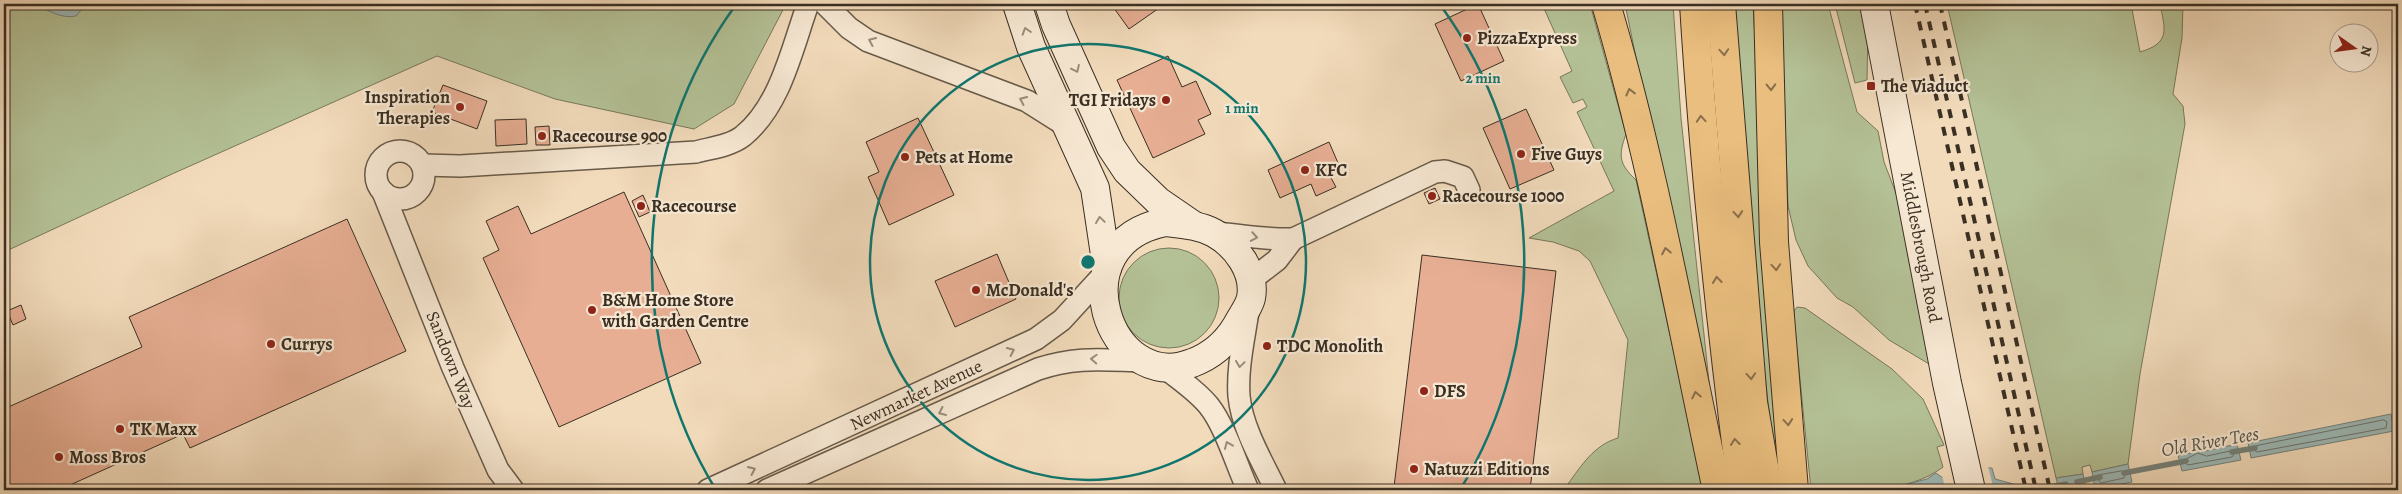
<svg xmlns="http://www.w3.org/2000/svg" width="2402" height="494" font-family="Alegreya,serif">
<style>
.green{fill:#b4c196;stroke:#77785c}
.water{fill:#9db9b7;stroke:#75827c}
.pier{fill:#f2dbbb}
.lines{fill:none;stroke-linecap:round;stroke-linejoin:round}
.shore{stroke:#6c746d;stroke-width:1}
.stream{stroke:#75827c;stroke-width:5.5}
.building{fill:#e7ae93;stroke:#3a2f23}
.street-casing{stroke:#685a49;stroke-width:24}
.secondary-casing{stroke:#3a2f23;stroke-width:30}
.highway-casing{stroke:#3a2f23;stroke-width:30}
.street{stroke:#f7e8d3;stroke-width:21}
.secondary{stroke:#f7e8d3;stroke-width:28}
.highway{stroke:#e9be7e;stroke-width:28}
.rail{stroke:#3a2f23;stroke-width:4;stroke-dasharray:9 9;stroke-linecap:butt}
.oneway{stroke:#988c7b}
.oneway2{stroke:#896f4c}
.ring{fill:none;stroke:#0f766e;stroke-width:2.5}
.poi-dot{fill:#8f2418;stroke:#f7e8d3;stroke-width:2}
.labels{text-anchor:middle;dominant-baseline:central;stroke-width:4.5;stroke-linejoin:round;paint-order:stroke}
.poi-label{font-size:18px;font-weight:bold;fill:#3a2f23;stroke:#f7e8d3;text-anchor:start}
.street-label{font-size:18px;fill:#3a2f23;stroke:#f7e8d3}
.water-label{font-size:19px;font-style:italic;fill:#535248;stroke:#f7e8d3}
.centre{fill:#0f766e;stroke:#f7e8d3;stroke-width:2.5}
.ring-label{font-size:15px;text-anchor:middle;font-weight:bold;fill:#0f766e;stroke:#f7e8d3;stroke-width:4.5;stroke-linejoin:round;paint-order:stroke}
</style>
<rect width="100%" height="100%" fill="#f2dbbb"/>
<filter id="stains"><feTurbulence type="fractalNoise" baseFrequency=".004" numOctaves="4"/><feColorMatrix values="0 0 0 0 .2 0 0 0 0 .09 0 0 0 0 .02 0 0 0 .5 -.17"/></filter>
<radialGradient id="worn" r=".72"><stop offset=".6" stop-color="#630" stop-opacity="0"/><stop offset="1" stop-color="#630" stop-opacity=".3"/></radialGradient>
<g class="green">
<path d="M4,4H786L734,104L694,129L555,99L437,56L172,174L4,252Z"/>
<path d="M1542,4H1590L1626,134C1618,156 1619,164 1636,180L1704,490H1567L1568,484C1581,466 1594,445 1618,438L1628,340L1590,261L1579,251L1553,242L1529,238L1614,191L1577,112L1587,107L1583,99L1573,103L1560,77L1572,71Z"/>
<path d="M1625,4H1673L1681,118L1710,391L1705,392Z"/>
<path d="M1730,4H1753L1778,446H1773L1747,218Z"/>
<path d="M1781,4H1828L1857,112L1878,131L1884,162L1899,201L1929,364L1889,340L1853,307L1837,298L1808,266L1796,240L1788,206Z"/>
<path d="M1835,4H1863L1868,24L1867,80L1855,83Z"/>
<path d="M1947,4H2131L2140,52C2171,43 2165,29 2160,4H2183L2182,38L2173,94L2183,106L2185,124L2140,374L2128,464L2092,472L2090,465L2082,467L2083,474L2056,478Z"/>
<circle cx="1169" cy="298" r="50"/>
<path d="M1797,307L1805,308L1892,369L1923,399L1944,445L1937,447L1943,467C1908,494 1854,490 1811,490L1794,319V311Z"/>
</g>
<g class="water">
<path d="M36,4H86L76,16C62,19 48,11 36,4Z"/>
<path d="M2391,414L2394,431L2251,458L2248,443Z"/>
<path d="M2237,444L2241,460L2182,471L2178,455L2192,453L2195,447L2203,446L2205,451Z"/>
<path d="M2128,464L2132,482L2095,489L2092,472Z"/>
<path d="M1988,468H1992L1995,479L2017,485L2018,490H1884L1927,479L1936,473L1943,478Z"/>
<path d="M2083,474L2086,490H2059L2056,478Z"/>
</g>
<path class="pier" d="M1988,466L1994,490H1946L1942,476Z"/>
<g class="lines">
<g class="shore">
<path d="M2384,420L2387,422L2386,428L2257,452L2254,450L2256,446Z"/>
<path d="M2232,451L2234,454L2232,457L2188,465L2185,463L2186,459L2198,453L2206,456Z"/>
<path d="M2122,471L2125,472L2124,478L2101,483L2099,481L2100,475Z"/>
</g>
<g class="stream">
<path d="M2232,452L2255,448"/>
<path d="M2124,473L2186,461"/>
<path d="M2077,482L2100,477"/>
<path d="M2033,490L2066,484"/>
</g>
</g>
<g class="building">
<path d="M890,4H923L891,9Z"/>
<path d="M1111,4H1161L1162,6L1129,29Z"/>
<path d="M1478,4L1504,61L1461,81L1435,24Z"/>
<path d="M1168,56L1182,87L1196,81L1211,114L1198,120L1205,134L1153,158L1117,80Z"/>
<path d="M443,85L487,101L477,129L432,112Z"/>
<path d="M1526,109L1554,170L1510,189L1483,128Z"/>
<path d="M918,118L954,195L889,225L868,177L879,172L866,142Z"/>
<path d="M526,119L527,144L496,146L495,120Z"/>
<path d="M549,126L550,145H536L535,127Z"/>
<path d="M1329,142L1341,170L1330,176L1336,187L1316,196L1311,184L1280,198L1268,170Z"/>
<path d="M1435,188L1440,199L1429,204L1424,193Z"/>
<path d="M624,192L701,363L559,427L483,258L499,250L486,221L518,206L531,234Z"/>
<path d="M643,195L650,212L639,217L632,201Z"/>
<path d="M347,219L406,351L190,448L183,434L59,490H4V409L142,347L129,317Z"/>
<path d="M997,254L1016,299L955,327L935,281Z"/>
<path d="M1422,255L1556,271L1530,490H1418L1394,487Z"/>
<path d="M21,305L26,319L13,325L7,311Z"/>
</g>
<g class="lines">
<g class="street-casing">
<g id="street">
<path d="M825,4L849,28L868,41L1027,101L1065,125"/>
<circle cx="400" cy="175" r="24"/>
<path d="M423,165L460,166L696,152C711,148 730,146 743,136C781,105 792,48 808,4"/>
<path d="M383,192L453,368L498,470L513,490"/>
<path d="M1215,233C1241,235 1267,240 1293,239L1435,172L1445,171L1463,177L1469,190"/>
<path d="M1251,280L1277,260L1293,239"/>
<path d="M1248,311C1244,339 1237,368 1239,396C1242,428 1262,461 1276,490"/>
<path d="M1165,368C1180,380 1197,391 1209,406C1225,426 1237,466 1248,490"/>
<path d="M708,490L1036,339L1062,320L1105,273"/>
<path d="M767,490L1038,369C1077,356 1103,360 1143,361"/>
</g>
</g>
<g class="secondary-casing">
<g id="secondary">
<path d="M1017,4L1031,47L1095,188L1107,268"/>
<path d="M1049,4L1056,25L1111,147L1127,171L1158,201L1193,225"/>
<path d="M1874,4L1947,383L1971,490"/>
<path d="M1166,222C1182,224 1199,225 1214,233C1236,245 1256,272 1251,298C1249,307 1241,317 1237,325C1227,342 1211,356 1192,363C1109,396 1056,242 1166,222Z"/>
</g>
</g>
<g class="highway-casing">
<g id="highway">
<path d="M1606,4C1653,163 1682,328 1717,490"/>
<path d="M1694,4C1704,167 1721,328 1742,490"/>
<path d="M1721,4L1753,402L1768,490"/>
<path d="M1768,4L1774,242L1794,490"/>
</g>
</g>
<use href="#street" class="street"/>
<use href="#secondary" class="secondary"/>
<use href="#highway" class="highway"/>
<g class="rail">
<path d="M1915,4L2026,490"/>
<path d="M1925,4L2036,490"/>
<path d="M1940,4L2050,490"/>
</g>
</g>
<defs><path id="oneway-chevron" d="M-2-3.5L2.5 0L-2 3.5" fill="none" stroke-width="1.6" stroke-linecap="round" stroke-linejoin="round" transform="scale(1.25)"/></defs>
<g class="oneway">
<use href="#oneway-chevron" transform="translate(1026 31) rotate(-108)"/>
<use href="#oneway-chevron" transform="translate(872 41) rotate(-156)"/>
<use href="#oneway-chevron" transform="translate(1076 69) rotate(65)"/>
<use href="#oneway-chevron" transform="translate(1023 100) rotate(-156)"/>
<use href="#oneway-chevron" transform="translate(1100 220) rotate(-98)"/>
<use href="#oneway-chevron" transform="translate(1254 237) rotate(10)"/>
<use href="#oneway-chevron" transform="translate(1011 351) rotate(-25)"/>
<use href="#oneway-chevron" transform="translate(1094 359) rotate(-177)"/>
<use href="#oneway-chevron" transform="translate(1240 364) rotate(98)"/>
<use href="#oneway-chevron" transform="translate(942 412) rotate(156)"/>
<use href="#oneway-chevron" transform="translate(1228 445) rotate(-113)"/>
<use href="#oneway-chevron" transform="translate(752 470) rotate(-24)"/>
</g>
<g class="oneway2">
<use href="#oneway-chevron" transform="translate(1724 52) rotate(86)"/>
<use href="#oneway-chevron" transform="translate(1771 87) rotate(89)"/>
<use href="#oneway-chevron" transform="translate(1630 92) rotate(-104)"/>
<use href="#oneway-chevron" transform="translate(1701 119) rotate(-94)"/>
<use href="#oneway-chevron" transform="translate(1738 214) rotate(85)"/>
<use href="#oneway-chevron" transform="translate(1666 251) rotate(-101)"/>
<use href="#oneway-chevron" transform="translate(1776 267) rotate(86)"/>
<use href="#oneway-chevron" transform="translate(1717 280) rotate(-96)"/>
<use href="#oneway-chevron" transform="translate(1751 376) rotate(86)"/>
<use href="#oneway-chevron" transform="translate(1696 395) rotate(-102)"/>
<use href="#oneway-chevron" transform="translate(1788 422) rotate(85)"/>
<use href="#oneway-chevron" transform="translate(1735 442) rotate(-97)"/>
</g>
<g class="ring">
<circle cx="1088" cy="262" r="218"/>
<path d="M716 490A436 436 0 0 1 735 6M1441 6A436 436 0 0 1 1460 490"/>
</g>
<g class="poi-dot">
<circle cx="1467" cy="38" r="5"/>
<rect x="1866" y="81" width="10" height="10" rx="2.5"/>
<circle cx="1166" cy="100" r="5"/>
<circle cx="460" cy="107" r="5"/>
<circle cx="542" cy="136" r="5"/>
<circle cx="1521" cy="154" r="5"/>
<circle cx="905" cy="157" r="5"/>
<circle cx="1305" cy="170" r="5"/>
<circle cx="1432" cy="196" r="5"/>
<circle cx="641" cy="206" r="5"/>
<circle cx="976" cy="290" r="5"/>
<circle cx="592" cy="310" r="5"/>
<circle cx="271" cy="344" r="5"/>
<circle cx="1267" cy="346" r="5"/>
<circle cx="1424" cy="391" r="5"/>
<circle cx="120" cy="429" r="5"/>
<circle cx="59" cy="457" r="5"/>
<circle cx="1414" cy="469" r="5"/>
</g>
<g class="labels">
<g class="poi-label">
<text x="1477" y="38">PizzaExpress</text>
<text x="1881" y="86">The Viaduct</text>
<text x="450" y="97" text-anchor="end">Inspiration<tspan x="450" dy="21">Therapies</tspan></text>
<text x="1156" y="100" text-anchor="end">TGI Fridays</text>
<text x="552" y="136">Racecourse 900</text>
<text x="1531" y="154">Five Guys</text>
<text x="915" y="157">Pets at Home</text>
<text x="1315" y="170">KFC</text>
<text x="1442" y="196">Racecourse 1000</text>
<text x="651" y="206">Racecourse</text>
<text x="986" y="290">McDonald's</text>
<text x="602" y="300">B&amp;M Home Store<tspan x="602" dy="21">with Garden Centre</tspan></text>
<text x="281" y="344">Currys</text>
<text x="1277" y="346">TDC Monolith</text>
<text x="1434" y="391">DFS</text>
<text x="130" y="429">TK Maxx</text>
<text x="69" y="457">Moss Bros</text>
<text x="1424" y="469">Natuzzi Editions</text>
</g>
<g class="street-label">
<text transform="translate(1921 247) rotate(79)">Middlesbrough Road</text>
<text transform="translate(451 360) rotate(68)">Sandown Way</text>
<text transform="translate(916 395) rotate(-25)">Newmarket Avenue</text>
</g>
<g class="water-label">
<text transform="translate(2210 442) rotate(-10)">Old River Tees</text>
</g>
</g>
<circle cx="1088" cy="262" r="8" class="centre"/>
<g class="ring-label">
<text x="1483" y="83">2 min</text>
<text x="1242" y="113">1 min</text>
</g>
<rect width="2402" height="494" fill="none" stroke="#f2dbbb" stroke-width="20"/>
<rect x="5" y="5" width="2392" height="484" fill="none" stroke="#3a2f23" stroke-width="2.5"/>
<rect x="10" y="10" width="2382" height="474" fill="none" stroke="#3a2f23"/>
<g transform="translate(2354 48) rotate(104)"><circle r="24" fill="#f7e8d3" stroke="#ab9e8d"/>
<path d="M0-4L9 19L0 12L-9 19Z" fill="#8f2418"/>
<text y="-8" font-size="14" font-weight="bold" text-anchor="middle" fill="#3a2f23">N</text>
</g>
<rect width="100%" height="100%" filter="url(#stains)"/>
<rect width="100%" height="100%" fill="url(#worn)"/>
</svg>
